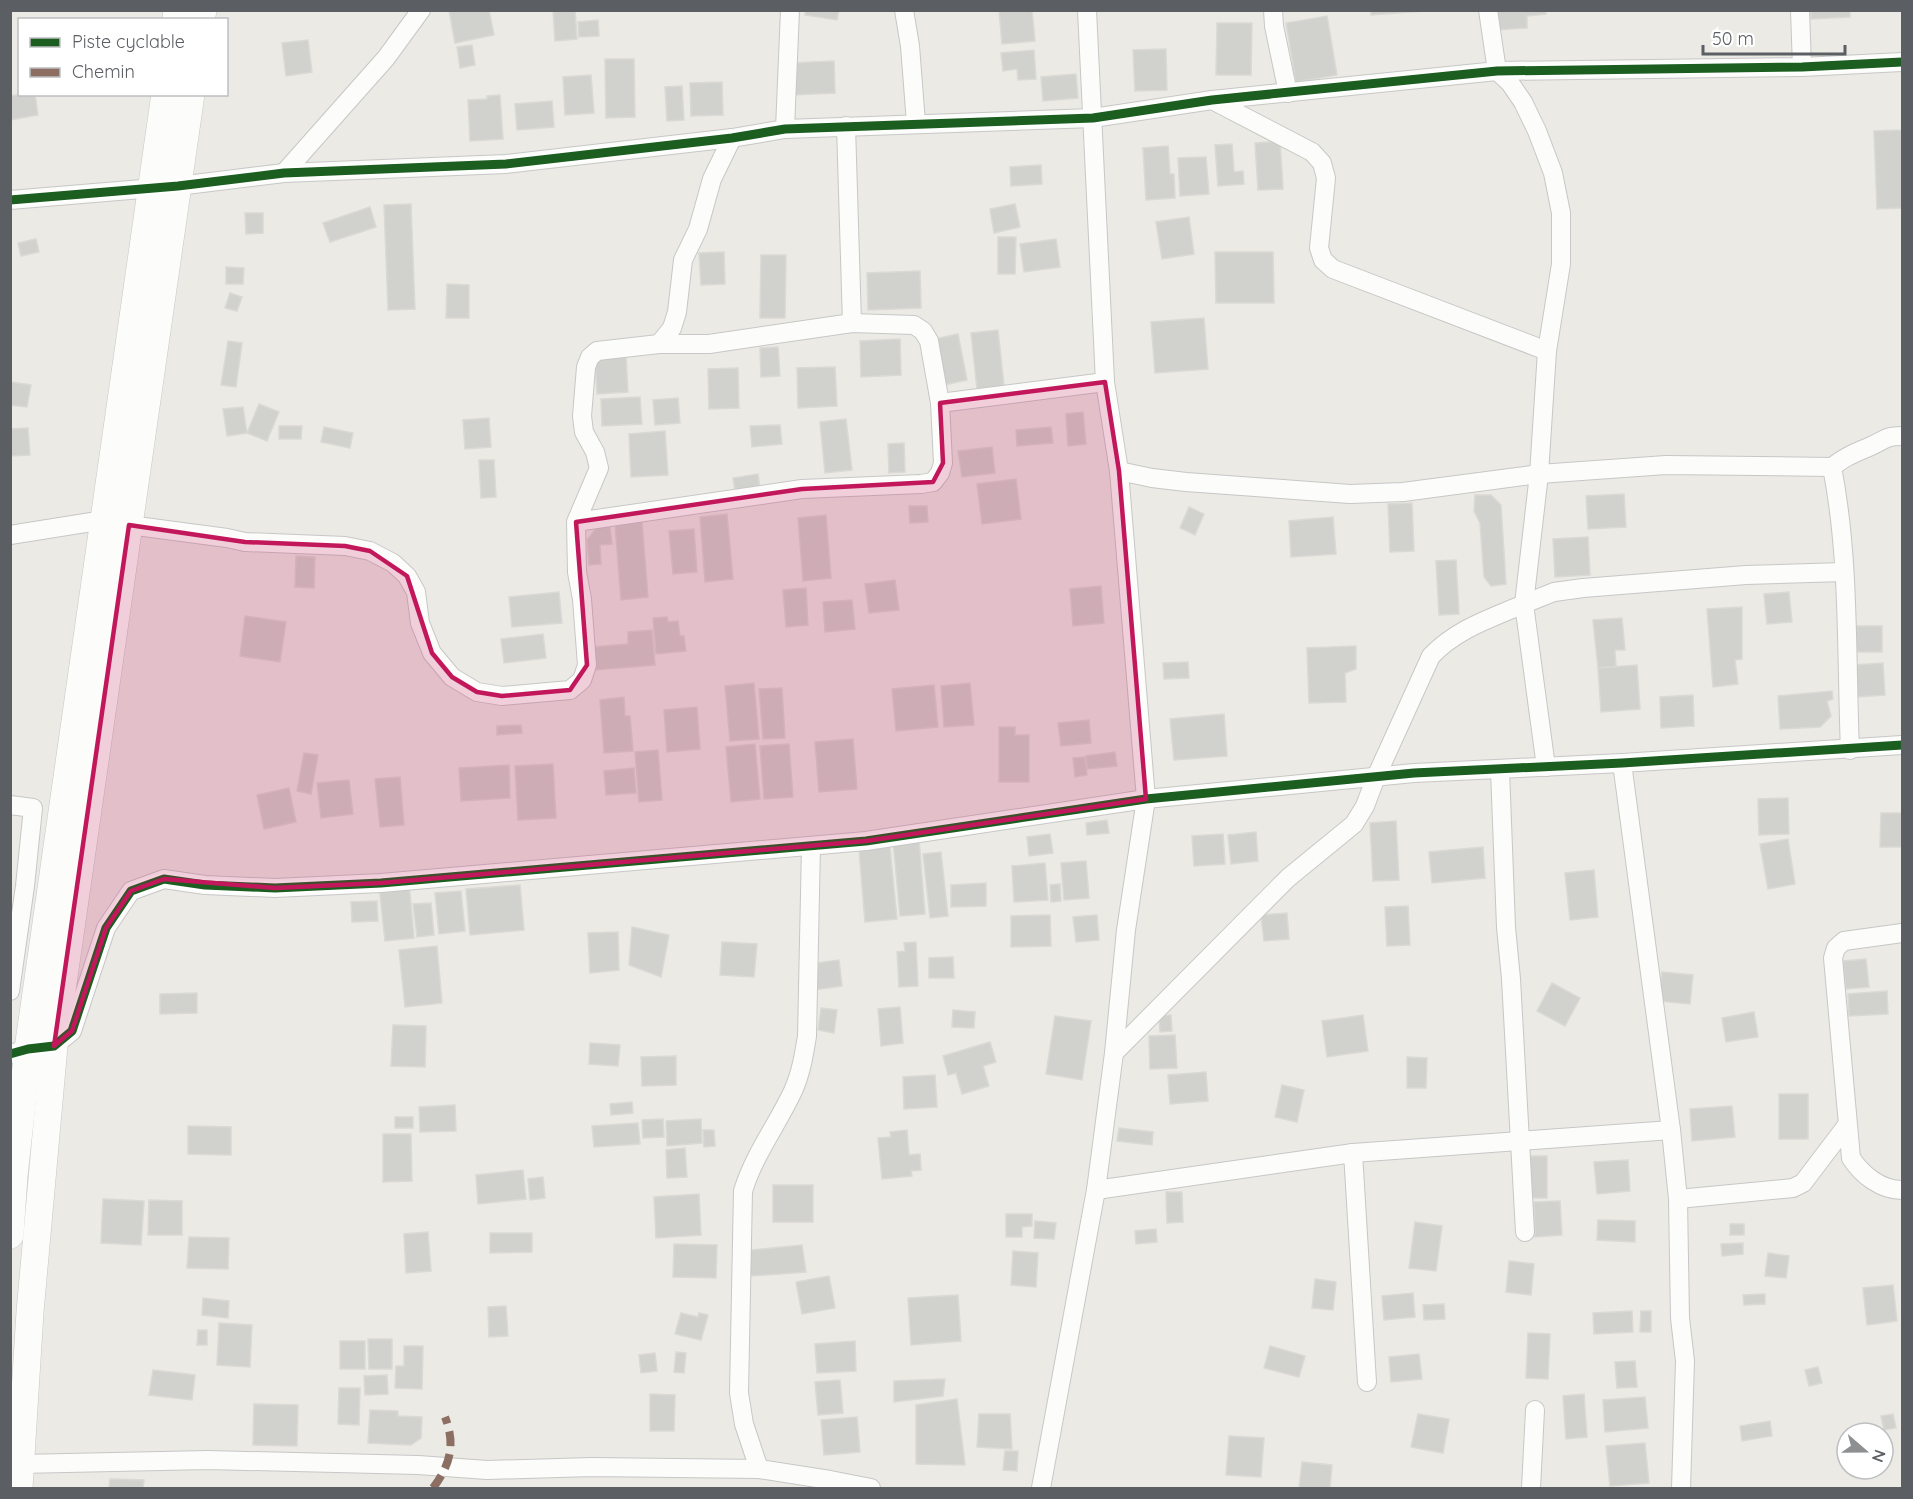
<svg xmlns="http://www.w3.org/2000/svg" width="1913" height="1499" font-family="Quicksand,sans-serif">
<style>
.building{fill:#d1d1ce;stroke:#dad9d4;stroke-width:1.5}
.lines{fill:none;stroke-linecap:round;stroke-linejoin:round}
.street-casing{stroke:#c7c7c7;stroke-width:20}
.secondary-casing{stroke:#c7c7c5;stroke-width:28}
.street{stroke:#fcfcfb;stroke-width:18}
.secondary{stroke:#fcfcfb;stroke-width:27}
.quiet{stroke:#8d6e63;stroke-width:8;stroke-dasharray:15 8;stroke-linecap:butt}
.cycleway-casing{stroke:#fff;stroke-width:13}
.cycleway{stroke:#1b5e20;stroke-width:9}
.marked{fill:#c2185b;fill-opacity:0.2;stroke:#c2185b;stroke-width:4.5;stroke-linejoin:round}
</style>
<rect width="100%" height="100%" fill="#ebeae5"/>
<g class="building">
<path d="M449,10H489L494,35L455,43Z"/>
<path d="M553,10H575L577,39L555,41Z"/>
<path d="M806,10H839L837,20L805,15Z"/>
<path d="M999,10H1032L1035,41L1002,44Z"/>
<path d="M1371,10H1424V11L1371,15Z"/>
<path d="M1493,10H1545L1546,14L1527,16V28L1495,30Z"/>
<path d="M1811,10H1850V17L1811,19Z"/>
<path d="M1327,16L1337,75L1296,82L1286,23Z"/>
<path d="M598,20L599,36L579,37L578,22Z"/>
<path d="M1217,23H1252L1251,75H1216Z"/>
<path d="M308,40L312,72L286,76L282,43Z"/>
<path d="M472,45L475,65L460,68L457,47Z"/>
<path d="M1166,49L1167,90L1135,91L1133,50Z"/>
<path d="M1034,50L1036,79L1018,80L1017,69L1003,71L1001,53Z"/>
<path d="M605,59H634L635,117L606,118Z"/>
<path d="M834,61L835,93L793,95L792,63Z"/>
<path d="M1076,74L1078,98L1043,101L1041,77Z"/>
<path d="M591,75L594,113L565,115L563,77Z"/>
<path d="M722,82L723,115L691,116L690,83Z"/>
<path d="M682,86L684,120L667,121L665,87Z"/>
<path d="M24,94H35L38,115L10,120V96Z"/>
<path d="M500,95L503,139L470,141L468,100L487,99V96Z"/>
<path d="M552,101L554,127L517,130L515,104Z"/>
<path d="M1902,130V208L1877,209L1874,131Z"/>
<path d="M1280,141L1283,189L1258,190L1255,143Z"/>
<path d="M1232,144L1234,172L1243,171L1244,184L1218,186L1215,145Z"/>
<path d="M1168,146L1170,174H1174L1175,198L1146,200L1143,148Z"/>
<path d="M1206,157L1209,194L1180,196L1178,158Z"/>
<path d="M1041,165L1042,184L1011,186L1010,167Z"/>
<path d="M411,204L415,309L388,310L384,205Z"/>
<path d="M1015,204L1020,227L994,233L990,209Z"/>
<path d="M370,207L376,227L330,242L323,223Z"/>
<path d="M245,213H263V233L246,234Z"/>
<path d="M1189,217L1194,254L1162,259L1156,222Z"/>
<path d="M998,237H1016L1015,274H998Z"/>
<path d="M36,239L39,252L21,256L18,243Z"/>
<path d="M1056,239L1060,267L1024,272L1020,244Z"/>
<path d="M724,252L725,284L701,285L699,253Z"/>
<path d="M1215,252H1273L1274,303H1216Z"/>
<path d="M761,255H786L785,318H760Z"/>
<path d="M226,267L244,268L243,284H226Z"/>
<path d="M920,271L921,308L868,310L867,273Z"/>
<path d="M447,284L469,285V318H446Z"/>
<path d="M230,293L242,297L237,311L225,308Z"/>
<path d="M1204,318L1208,369L1155,373L1151,322Z"/>
<path d="M998,330L1004,386L977,389L971,333Z"/>
<path d="M958,334L967,380L944,385L935,339Z"/>
<path d="M900,339L901,375L861,377L860,341Z"/>
<path d="M228,341L242,343L236,387L221,385Z"/>
<path d="M778,347L780,376L761,377L760,348Z"/>
<path d="M626,356L628,392L597,394L595,358Z"/>
<path d="M835,367L837,406L798,408L797,368Z"/>
<path d="M738,368L739,408L709,409L708,369Z"/>
<path d="M10,382L31,385L27,407L10,405Z"/>
<path d="M640,397L642,424L602,426L601,399Z"/>
<path d="M678,398L680,423L655,425L653,400Z"/>
<path d="M259,404L279,412L267,441L247,433Z"/>
<path d="M243,407L247,433L227,436L223,409Z"/>
<path d="M1083,412L1086,444L1068,446L1066,414Z"/>
<path d="M489,418L491,447L465,449L463,420Z"/>
<path d="M846,419L852,470L825,473L820,422Z"/>
<path d="M780,425L782,444L752,447L750,426Z"/>
<path d="M279,426H302L301,439H279Z"/>
<path d="M324,427L353,433L350,448L321,442Z"/>
<path d="M1051,427L1053,443L1017,446L1016,430Z"/>
<path d="M28,428L30,455L10,456V429Z"/>
<path d="M665,431L668,475L631,477L629,434Z"/>
<path d="M904,443L905,472L889,473L888,444Z"/>
<path d="M992,447L995,473L962,477L958,451Z"/>
<path d="M479,460H494L496,497L481,498Z"/>
<path d="M758,474L760,488L735,491L733,478Z"/>
<path d="M1016,479L1021,519L982,524L977,484Z"/>
<path d="M1624,494L1626,527L1588,529L1586,496Z"/>
<path d="M1475,495H1491L1501,505L1506,584L1491,586L1484,577L1480,523L1474,511Z"/>
<path d="M1412,503L1414,551L1390,552L1388,504Z"/>
<path d="M909,506H927L928,522L910,523Z"/>
<path d="M1189,507L1204,514L1195,535L1180,528Z"/>
<path d="M727,514L733,579L705,582L700,517Z"/>
<path d="M826,515L831,578L803,581L798,518Z"/>
<path d="M1333,517L1336,554L1291,557L1289,521Z"/>
<path d="M642,522L648,597L621,600L615,525Z"/>
<path d="M610,526L612,544L600,545L601,564L589,565L587,540L597,527Z"/>
<path d="M694,529L697,572L673,574L669,531Z"/>
<path d="M1588,537L1590,575L1555,577L1553,539Z"/>
<path d="M296,556L315,557L314,588L295,587Z"/>
<path d="M1456,560L1459,614L1439,615L1436,561Z"/>
<path d="M895,580L899,610L869,613L865,584Z"/>
<path d="M1101,586L1104,623L1073,626L1070,589Z"/>
<path d="M806,588L808,625L786,627L783,590Z"/>
<path d="M559,592L562,623L512,627L509,597Z"/>
<path d="M1789,592L1792,622L1767,624L1764,594Z"/>
<path d="M852,600L855,629L825,632L823,602Z"/>
<path d="M1742,607V659L1735,660L1738,684L1713,687L1707,609Z"/>
<path d="M245,616L286,622L280,662L240,656Z"/>
<path d="M667,617L668,622L678,621L680,636H684L686,651L656,654L653,618Z"/>
<path d="M1622,618L1625,650H1615L1616,667L1598,668L1593,620Z"/>
<rect x="1851" y="626" width="31" height="26"/>
<path d="M652,630L655,665L594,670L592,647L628,644V632Z"/>
<path d="M543,634L546,658L504,663L501,639Z"/>
<path d="M1356,646V669L1345,673L1346,702L1309,703L1307,648Z"/>
<path d="M1188,662L1189,678L1164,679L1163,663Z"/>
<path d="M1883,663L1885,695L1856,697L1854,665Z"/>
<path d="M1637,665L1640,709L1601,712L1598,668Z"/>
<path d="M754,683L759,739L730,741L725,686Z"/>
<path d="M970,683L974,725L944,727L941,686Z"/>
<path d="M934,685L938,727L896,731L892,689Z"/>
<path d="M782,688L785,738L763,739L759,689Z"/>
<path d="M1832,691L1833,699L1827,701L1831,716L1820,727L1780,729L1778,696Z"/>
<path d="M1693,695L1694,726L1661,728L1660,697Z"/>
<path d="M624,697L625,716H630L633,751L604,753L600,700Z"/>
<path d="M697,707L700,749L667,752L664,710Z"/>
<path d="M1224,714L1227,756L1174,760L1170,719Z"/>
<path d="M1089,720L1091,743L1061,746L1058,723Z"/>
<path d="M521,725L522,733L497,735V726Z"/>
<path d="M999,727H1015V735H1029V782H999Z"/>
<path d="M853,739L857,789L819,792L815,742Z"/>
<path d="M755,744L760,799L731,802L726,747Z"/>
<path d="M789,744L793,797L764,799L760,746Z"/>
<path d="M658,750L662,800L639,802L635,752Z"/>
<path d="M1115,752L1117,766L1087,769L1086,756Z"/>
<path d="M304,753L318,755L311,794L297,791Z"/>
<path d="M1085,757L1087,775L1075,777L1073,758Z"/>
<path d="M553,764L556,818L518,820L515,766Z"/>
<path d="M509,765L510,798L461,801L459,768Z"/>
<path d="M634,768L636,793L606,795L604,771Z"/>
<path d="M400,777L404,825L380,827L375,779Z"/>
<path d="M349,780L353,814L321,818L317,783Z"/>
<path d="M289,788L296,822L264,829L257,795Z"/>
<path d="M1788,798L1789,834L1759,835L1758,799Z"/>
<path d="M1881,813H1902V847H1880Z"/>
<path d="M1107,820L1109,833L1087,835L1086,823Z"/>
<path d="M1396,821L1399,880L1373,881L1370,823Z"/>
<path d="M1256,832L1258,861L1231,864L1228,835Z"/>
<path d="M1050,834L1053,853L1029,856L1027,837Z"/>
<path d="M1223,834L1225,864L1194,866L1192,836Z"/>
<path d="M919,839L925,914L900,916L893,841Z"/>
<path d="M1788,839L1795,884L1768,889L1760,844Z"/>
<path d="M890,847L897,919L865,922L859,850Z"/>
<path d="M1483,847L1485,878L1432,883L1429,852Z"/>
<path d="M941,852L948,916L930,918L923,854Z"/>
<path d="M1086,861L1089,898L1064,900L1061,863Z"/>
<path d="M1045,863L1048,900L1014,902L1012,866Z"/>
<path d="M1594,870L1598,917L1570,920L1565,873Z"/>
<path d="M409,883L414,938L385,941L379,886Z"/>
<path d="M986,883V906L951,907V885Z"/>
<path d="M1060,884L1061,901L1051,902L1050,885Z"/>
<path d="M520,885L524,930L470,935L466,889Z"/>
<path d="M461,891L465,931L439,934L435,893Z"/>
<path d="M377,901L378,921L352,922L351,902Z"/>
<path d="M431,903L434,935L417,937L413,904Z"/>
<path d="M1408,906L1410,945L1387,946L1385,907Z"/>
<path d="M1287,913L1289,939L1264,941L1261,915Z"/>
<path d="M1050,915L1051,946L1011,947V916Z"/>
<path d="M1097,915L1099,940L1076,942L1073,917Z"/>
<path d="M632,927L669,935L661,977L629,965Z"/>
<path d="M618,932L619,970L590,973L588,933Z"/>
<path d="M722,942L757,944L754,977L720,975Z"/>
<path d="M916,942L918,986L899,987L897,952L905,951L904,943Z"/>
<path d="M437,946L442,1003L405,1007L399,950Z"/>
<path d="M953,957L954,978H929V958Z"/>
<path d="M1866,959L1869,987L1846,989L1843,961Z"/>
<path d="M839,960L842,986L813,990L809,964Z"/>
<path d="M1662,972L1693,975L1690,1004L1659,1001Z"/>
<path d="M1552,983L1580,998L1565,1026L1537,1011Z"/>
<path d="M1887,991L1888,1014L1849,1016L1848,994Z"/>
<path d="M197,993V1013L160,1014V994Z"/>
<path d="M900,1007L903,1043L881,1046L878,1009Z"/>
<path d="M821,1008L837,1010L834,1033L818,1030Z"/>
<path d="M953,1010L975,1012L974,1028L952,1027Z"/>
<path d="M1754,1012L1758,1037L1726,1042L1722,1018Z"/>
<path d="M1171,1015L1172,1031L1160,1032L1159,1016Z"/>
<path d="M1363,1015L1368,1051L1327,1057L1322,1021Z"/>
<path d="M1055,1016L1091,1021L1082,1080L1046,1074Z"/>
<path d="M393,1025L426,1026L425,1067L391,1066Z"/>
<path d="M1175,1035L1177,1068L1150,1069L1149,1036Z"/>
<path d="M990,1042L996,1062L983,1066L989,1086L962,1094L956,1073L948,1075L943,1056Z"/>
<path d="M590,1043L620,1045L618,1066L589,1064Z"/>
<path d="M676,1056V1085L642,1086L641,1057Z"/>
<path d="M1407,1057L1427,1058L1426,1088H1407Z"/>
<path d="M1206,1072L1208,1101L1170,1104L1168,1075Z"/>
<path d="M935,1075L937,1107L904,1109L903,1077Z"/>
<path d="M1282,1085L1304,1090L1297,1122L1275,1117Z"/>
<rect x="1779" y="1094" width="29" height="45"/>
<path d="M632,1102L633,1113L611,1115L610,1104Z"/>
<path d="M455,1105L456,1131L420,1132L419,1107Z"/>
<path d="M1732,1106L1735,1137L1692,1141L1690,1109Z"/>
<rect x="395" y="1117" width="18" height="11"/>
<path d="M663,1119L664,1137L643,1138L642,1120Z"/>
<path d="M701,1119L702,1143L667,1146L666,1121Z"/>
<path d="M638,1123L640,1144L594,1147L592,1126Z"/>
<path d="M188,1126L231,1127V1155L188,1154Z"/>
<path d="M1119,1128L1153,1132L1152,1145L1117,1141Z"/>
<path d="M703,1130H714L715,1146L704,1147Z"/>
<path d="M907,1130L909,1155L920,1154L921,1170L911,1171L912,1176L882,1179L878,1138L891,1137L890,1132Z"/>
<path d="M383,1134H411L412,1181L383,1182Z"/>
<path d="M685,1148L687,1177L667,1178L666,1150Z"/>
<rect x="1527" y="1156" width="20" height="42"/>
<path d="M1628,1160L1630,1191L1597,1194L1594,1162Z"/>
<path d="M523,1170L526,1199L478,1204L476,1175Z"/>
<path d="M543,1177L545,1198L530,1200L528,1179Z"/>
<rect x="773" y="1185" width="40" height="37"/>
<path d="M1166,1192H1182L1183,1222L1167,1223Z"/>
<path d="M699,1194L701,1235L656,1238L654,1197Z"/>
<path d="M103,1199L144,1201L141,1245L101,1243Z"/>
<path d="M149,1200L182,1201V1235H148Z"/>
<path d="M1560,1201L1562,1235L1535,1237L1534,1202Z"/>
<path d="M1006,1214H1032V1226L1022,1227V1237H1006Z"/>
<path d="M1598,1220L1635,1221V1242L1597,1240Z"/>
<path d="M1035,1221L1056,1223L1054,1239L1034,1238Z"/>
<path d="M1415,1222L1442,1226L1436,1271L1409,1268Z"/>
<rect x="1730" y="1224" width="14" height="11"/>
<path d="M1156,1229L1157,1242L1136,1244L1135,1231Z"/>
<path d="M428,1232L431,1271L406,1273L404,1234Z"/>
<path d="M490,1233H532V1252L490,1253Z"/>
<path d="M189,1237L229,1238L228,1269L187,1268Z"/>
<path d="M1743,1243V1254L1722,1256L1721,1244Z"/>
<path d="M674,1244L717,1245L716,1278L673,1277Z"/>
<path d="M802,1245L806,1272L750,1276L751,1250Z"/>
<path d="M1013,1251L1038,1253L1036,1287L1011,1285Z"/>
<path d="M1768,1253L1789,1256L1786,1278L1765,1276Z"/>
<path d="M1509,1261L1534,1264L1531,1295L1506,1292Z"/>
<path d="M829,1276L835,1308L802,1314L796,1282Z"/>
<path d="M1315,1279L1336,1282L1333,1310L1312,1308Z"/>
<path d="M1893,1285L1897,1321L1867,1325L1863,1288Z"/>
<path d="M1413,1293L1415,1317L1384,1320L1382,1296Z"/>
<path d="M1765,1294V1304L1744,1305L1743,1295Z"/>
<path d="M958,1295L961,1341L911,1345L908,1298Z"/>
<path d="M203,1298L229,1301L228,1318L202,1315Z"/>
<path d="M1444,1304L1445,1319L1424,1320L1423,1305Z"/>
<path d="M506,1306L508,1336L489,1337L488,1307Z"/>
<path d="M1632,1311L1633,1332L1594,1334L1593,1313Z"/>
<path d="M1641,1311H1651V1332H1640Z"/>
<path d="M681,1313L698,1317L699,1313L708,1315L701,1340L675,1334Z"/>
<path d="M219,1323L252,1325L250,1367L217,1365Z"/>
<path d="M198,1330H207V1345H197Z"/>
<path d="M1528,1333L1550,1334L1548,1379L1526,1378Z"/>
<path d="M368,1339H392V1369H369Z"/>
<rect x="340" y="1341" width="25" height="28"/>
<path d="M855,1341L856,1371L817,1373L815,1344Z"/>
<path d="M404,1346H423L422,1389L395,1388L396,1366H404Z"/>
<path d="M1270,1346L1305,1356L1299,1377L1264,1368Z"/>
<path d="M676,1352L686,1353L684,1373L674,1372Z"/>
<path d="M655,1353L657,1371L641,1373L639,1355Z"/>
<path d="M1419,1354L1422,1379L1391,1382L1389,1357Z"/>
<path d="M1635,1361L1637,1387L1617,1388L1615,1362Z"/>
<path d="M1818,1367L1822,1383L1809,1386L1805,1370Z"/>
<path d="M153,1370L195,1375L192,1400L149,1395Z"/>
<path d="M387,1375L388,1394L365,1395L364,1376Z"/>
<path d="M945,1379L943,1396L894,1402V1381Z"/>
<path d="M840,1380L843,1413L818,1415L815,1382Z"/>
<path d="M339,1388H360L359,1425L338,1424Z"/>
<path d="M650,1394L675,1395L674,1431H650Z"/>
<path d="M1584,1394L1587,1437L1566,1439L1563,1396Z"/>
<path d="M1645,1397L1648,1428L1605,1432L1603,1400Z"/>
<path d="M957,1399L965,1465L916,1464V1405Z"/>
<path d="M254,1404L298,1405L297,1446L253,1445Z"/>
<path d="M370,1410L398,1411V1416L422,1417L421,1438L411,1445L368,1443Z"/>
<path d="M979,1414H1010L1012,1449L977,1447Z"/>
<path d="M1418,1414L1449,1419L1443,1453L1411,1447Z"/>
<path d="M1893,1414L1896,1428L1884,1430L1881,1416Z"/>
<path d="M857,1417L860,1452L824,1455L821,1420Z"/>
<path d="M1770,1421L1772,1436L1742,1441L1740,1426Z"/>
<path d="M1229,1436L1264,1438L1261,1477L1226,1475Z"/>
<path d="M1645,1443L1649,1483L1610,1486L1606,1446Z"/>
<path d="M1005,1451H1018L1017,1471L1003,1470Z"/>
<path d="M1302,1462L1332,1465L1330,1488H1299Z"/>
<path d="M110,1479L144,1480L143,1488H109Z"/>
</g>
<g class="lines">
<g class="street-casing">
<g id="street">
<path d="M904,10L910,46L916,123"/>
<path d="M1273,10L1274,26L1288,93"/>
<path d="M1800,10L1802,67"/>
<path d="M1212,100L1312,152L1322,163L1326,178L1319,248L1323,260L1333,269L1547,351"/>
<path d="M846,126L852,323"/>
<path d="M785,129L790,10"/>
<path d="M284,173L386,58L421,10"/>
<path d="M10,200L178,186L284,173L506,164L732,138L785,129L1093,118L1212,100L1497,71L1802,67L1902,62"/>
<path d="M659,344L672,328L677,312L683,260L698,229L712,179L732,138"/>
<path d="M940,403L1105,382"/>
<path d="M1832,467C1850,559 1846,656 1850,750"/>
<path d="M1119,471L1152,478L1186,482L1350,494L1403,492L1539,474L1666,465L1832,467C1848,455 1853,454 1871,446C1885,440 1885,436 1902,436"/>
<path d="M129,525L227,538L245,542L345,546L370,551L393,563L407,576L416,592L420,623L432,653L452,677L477,692L502,696L570,690L582,680L587,665L582,599L577,572L576,522L599,468L595,452L584,432L582,416L586,367L590,357L597,351L659,344H709L852,323L914,325L923,331L929,341L940,403L943,463L940,473L933,482L921,484L802,489L576,522"/>
<path d="M10,535L104,520"/>
<path d="M1622,763L1671,1130L1678,1199L1680,1318L1685,1361L1681,1488"/>
<path d="M1546,767L1524,604L1554,592L1583,588L1746,575L1844,572"/>
<path d="M1500,770L1506,927L1511,979L1525,1232"/>
<path d="M10,805L33,808L25,886L10,991"/>
<path d="M1902,933L1844,941L1836,948L1833,958L1851,1158C1862,1175 1881,1190 1902,1190"/>
<path d="M1114,1053L1288,878L1354,824L1365,806L1376,777L1431,656C1457,629 1489,619 1524,604L1539,474L1547,351L1561,264V213L1553,173L1537,131L1523,102L1510,83L1497,71L1488,10"/>
<path d="M10,1054L28,1049L54,1046L72,1031L106,928L131,891L164,879L205,885L275,888L381,883L866,841L1146,799L1414,773L1622,763L1902,745"/>
<path d="M1353,1153L1367,1382"/>
<path d="M1096,1190L1353,1153L1671,1130"/>
<path d="M1678,1199L1793,1188L1803,1183L1847,1125"/>
<path d="M11,1466L20,1464L208,1460L418,1465L487,1470L592,1467L759,1469L830,1480L871,1488"/>
<path d="M759,1469L744,1424L739,1393L743,1191C754,1155 777,1125 793,1091C801,1073 804,1055 807,1036L811,846"/>
<path d="M1041,1488L1096,1190L1114,1053L1126,930L1146,799L1119,471L1105,382L1087,10"/>
<path d="M1531,1488L1535,1410"/>
</g>
</g>
<g class="secondary-casing">
<g id="secondary">
<path d="M176,20L177,10"/>
<path d="M201,20L203,10"/>
<path d="M10,1235L14,1176L28,1049L165,94"/>
<path d="M19,1488L30,1312L54,1046L191,94"/>
</g>
</g>
<use href="#street" class="street"/>
<use href="#secondary" class="secondary"/>
<path class="quiet" d="M433,1488C450,1465 456,1445 445,1417"/>
<g class="cycleway-casing">
<g id="cycleway">
<path d="M10,200L178,186L284,173L506,164L732,138L785,129L1093,118L1212,100L1497,71L1802,67L1902,62"/>
<path d="M10,1054L28,1049L54,1046L72,1031L106,928L131,891L164,879L205,885L275,888L381,883L866,841L1146,799L1414,773L1622,763L1902,745"/>
</g>
</g>
<use href="#cycleway" class="cycleway"/>
</g>
<path class="marked" d="M1105,382L1119,471L1146,799L866,841L381,883L275,888L164,879L131,891L106,928L72,1031L54,1046L129,525L245,542L345,546L370,551L407,576L432,653L452,677L477,692L502,696L570,690L587,665L576,522L802,489L933,482L943,463L940,403Z"/>
<rect width="1913" height="1499" fill="none" stroke="#5b5e63" stroke-width="24"/>
<rect x="18" y="18" width="210" height="78" fill="#ffffff" stroke="#bdbfc1" stroke-width="1.5"/>
<rect x="30" y="38" width="30" height="9" fill="#1b5e20" stroke="#bdbfc1" stroke-width="1.5"/>
<text x="72" y="48" font-size="18" fill="#5b5e63">Piste cyclable</text>
<rect x="30" y="68" width="30" height="9" fill="#8d6e63" stroke="#bdbfc1" stroke-width="1.5"/>
<text x="72" y="78" font-size="18" fill="#5b5e63">Chemin</text>
<g transform="translate(1865 1451) rotate(110)"><circle r="28" fill="#ffffff" stroke="#bdbfc1" stroke-width="1.5"/>
<path d="M0-4.5L10 22L0 15L-10 22Z" fill="#8d8f90"/>
<text y="-9" font-size="16" font-weight="bold" text-anchor="middle" fill="#5b5e63">N</text>
</g>
<path d="M1703 45v9h142v-9" fill="none" stroke="#5b5e63" stroke-width="3"/>
<text x="1712" y="45" font-size="18" fill="#5b5e63" stroke="#ffffff" stroke-width="4.5" paint-order="stroke">50 m</text>
</svg>
